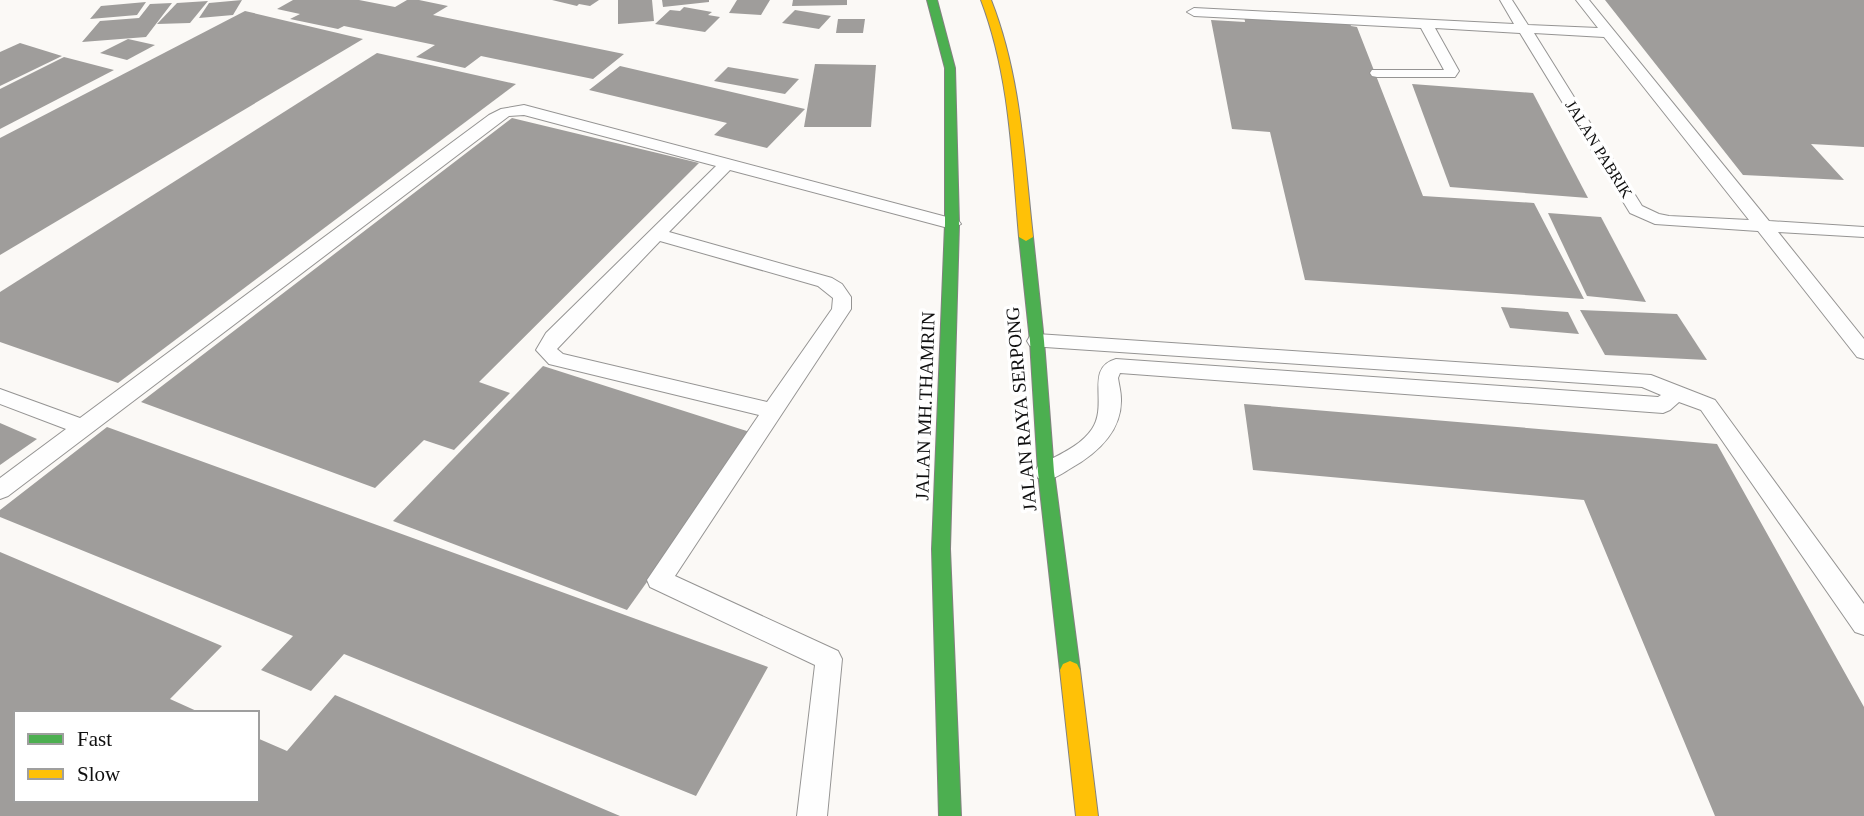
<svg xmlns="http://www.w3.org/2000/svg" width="1864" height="816" font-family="'Times New Roman',serif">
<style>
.building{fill:#9f9d9b}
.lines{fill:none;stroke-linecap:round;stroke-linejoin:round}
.lane-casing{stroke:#959493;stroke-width:2}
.fast-casing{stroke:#838280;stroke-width:2}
.slow-casing{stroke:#838280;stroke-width:2}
.lane{fill:#fefefe;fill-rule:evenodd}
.fast{fill:#4caf50;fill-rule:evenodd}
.slow{fill:#ffc107;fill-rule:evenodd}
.labels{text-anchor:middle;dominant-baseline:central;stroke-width:7;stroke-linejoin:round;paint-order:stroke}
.far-street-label{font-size:16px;fill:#0f0f0f;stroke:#fff}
.street-label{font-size:19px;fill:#0f0f0f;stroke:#fff}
</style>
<rect width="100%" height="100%" fill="#fbf9f6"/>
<g class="building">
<path d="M242,0L233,15L199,18L209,3Z"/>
<path d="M293,0H359L395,7L407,0H419L448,6L433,15L624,54L593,79L481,56L465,68L416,57L435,45L344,26L338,29L290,19L300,14L277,9Z"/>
<path d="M552,0H599L590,6L579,4L577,6Z"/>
<path d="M618,0H652L654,21L618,24Z"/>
<path d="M662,0H709V2L663,7Z"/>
<path d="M737,0H770L761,15L729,13Z"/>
<path d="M793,0H847V5L792,6Z"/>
<path d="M1605,0H1864V147L1811,144L1844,180L1743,175Z"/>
<path d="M208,1L190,23L157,24L177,3Z"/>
<path d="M146,2L137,15L90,19L101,6Z"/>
<path d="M172,3L146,37L82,42L100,21L139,18L150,4Z"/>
<path d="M684,7L712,12L708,15L720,17L705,32L655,24L670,10L680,11Z"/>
<path d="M795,10L831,16L819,29L782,23Z"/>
<path d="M245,11L363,39L0,255V138Z"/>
<path d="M1244,15L1349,20L1351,26L1357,27L1423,196L1534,203L1584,299L1305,280L1270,132L1232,129L1211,20L1245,22Z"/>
<path d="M838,19H865L863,33H836Z"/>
<path d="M128,39L155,45L127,60L100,53Z"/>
<path d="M20,43L62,56L0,86V52Z"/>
<path d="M377,53L516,84L118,383L0,342V292Z"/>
<path d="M64,57L114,70L0,129V89Z"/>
<path d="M815,64L876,65L871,127H804Z"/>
<path d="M620,66L805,109L767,148L714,135L727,123L589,90Z"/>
<path d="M728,67L799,79L785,94L714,81Z"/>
<path d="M1412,84L1533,93L1588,198L1450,187Z"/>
<path d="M512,118L699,163L479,382L510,393L454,450L424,440L375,488L141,402Z"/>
<path d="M1548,213L1601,217L1646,302L1587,296Z"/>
<path d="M1501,307L1568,312L1579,334L1510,328Z"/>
<path d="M1580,310L1677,314L1707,360L1605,355Z"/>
<path d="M543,366L753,433L627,610L393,521Z"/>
<path d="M1244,404L1717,444L1864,707V816H1715L1584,500L1253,470Z"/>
<path d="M0,423L37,439L0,465Z"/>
<path d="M107,427L768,667L696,796L344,654L311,691L261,670L293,636L0,517V510Z"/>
<path d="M0,552L222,646L170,699L201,713H16V800H257V738L287,751L335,695L620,816H0Z"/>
</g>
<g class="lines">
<g class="lane-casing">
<g id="lane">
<path d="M1500,0H1512L1528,25L1598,28L1576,0H1589L1769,221L1864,227V237L1778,232L1864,339V359L1857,357L1758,231L1655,224L1630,213L1520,33L1435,28L1459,71L1455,77H1377L1372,76L1370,73L1372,70H1444L1421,28L1194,16L1187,12L1194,8L1514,24ZM1534,33L1604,37L1749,220L1669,216L1659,214L1642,206Z"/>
<path d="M524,105L958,220L961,224L952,229L730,170L669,232L832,278L842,284L851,297V309L675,576L838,651L842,659L827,816H797L815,665L650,587L647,580L759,415L549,364L536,350L546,333L716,166L524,115L509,116L8,496L0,499V478L66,429L0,404V389L80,418L489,115L501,109ZM660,241L818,286L833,298L832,309L767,402L563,354L557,349Z"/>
<path d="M1037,334L1651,375L1715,400L1864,604V635L1855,632L1701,410L1679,402L1670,410L1663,413L1120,373L1118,378C1119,385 1121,392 1121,399C1122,433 1095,455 1068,470C1058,476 1050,482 1038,478L1035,472L1038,466C1056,456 1080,447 1092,429C1109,404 1084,368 1116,359L1658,397L1661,395L1642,387L1030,346L1027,341L1030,336Z"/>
</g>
</g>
<g class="fast-casing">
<g id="fast">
<path d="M927,0H937L955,68L959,224L950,549L961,816H939L932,549L945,224V68Z"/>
<path d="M1026,233L1033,237L1044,341L1054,472L1080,670L1077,676L1070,679L1063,676L1060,670L1038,472L1030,341L1019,237Z"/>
</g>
</g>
<g class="slow-casing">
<g id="slow">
<path d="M981,0H991C1021,76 1024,157 1033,237L1026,241L1019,237C1012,157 1010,76 981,0Z"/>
<path d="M1070,661L1077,664L1080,670L1098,816H1076L1060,670L1063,664Z"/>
</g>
</g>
<use href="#lane" class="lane"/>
<use href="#fast" class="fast"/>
<use href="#slow" class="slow"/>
</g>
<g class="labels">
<g class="far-street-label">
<text transform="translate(1599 149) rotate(58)">JALAN PABRIK</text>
</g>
<g class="street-label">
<text transform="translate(925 406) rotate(-88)">JALAN MH.THAMRIN</text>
<text transform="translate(1021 409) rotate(-95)">JALAN RAYA SERPONG</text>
</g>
</g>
<rect x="14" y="711" width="245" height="91" fill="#ffffff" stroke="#9f9f9f" stroke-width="2"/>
<rect x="28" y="734" width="35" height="10" fill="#4caf50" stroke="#9f9f9f" stroke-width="2"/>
<text x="77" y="746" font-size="21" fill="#0f0f0f">Fast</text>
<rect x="28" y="769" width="35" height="10" fill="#ffc107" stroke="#9f9f9f" stroke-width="2"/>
<text x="77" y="781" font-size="21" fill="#0f0f0f">Slow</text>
</svg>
